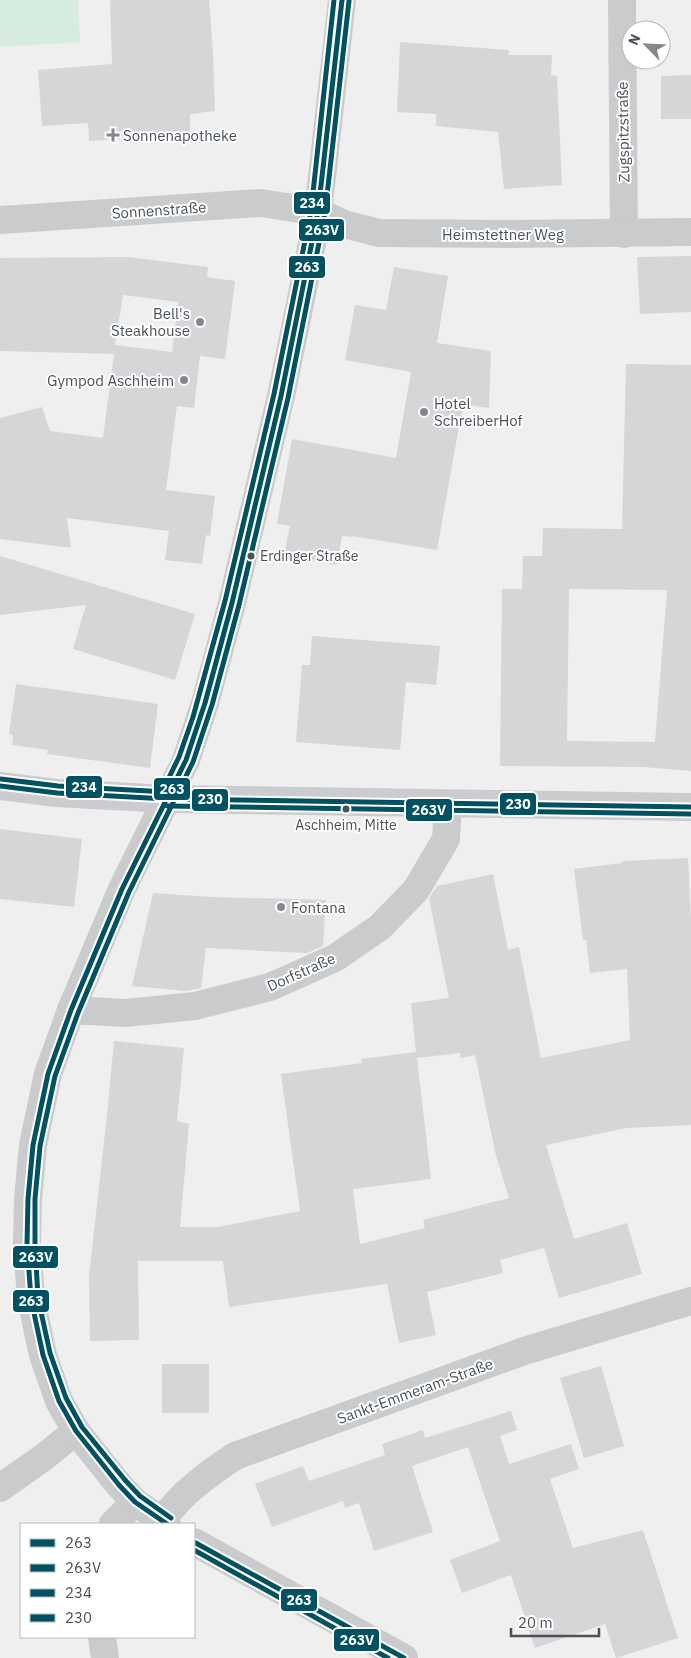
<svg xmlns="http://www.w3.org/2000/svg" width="691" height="1658" font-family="'IBM Plex Sans',sans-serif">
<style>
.green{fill:#d7ece0}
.building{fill:#d6d6d8;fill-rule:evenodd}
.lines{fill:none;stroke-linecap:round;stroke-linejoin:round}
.minor{stroke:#cacbcd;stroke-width:28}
.tertiary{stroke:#cacbcd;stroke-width:28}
.secondary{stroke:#cacccf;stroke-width:28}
.bus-1-casing{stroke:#fff;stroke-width:9}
.bus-2-casing{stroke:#fff;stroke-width:9}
.bus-3-casing{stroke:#fff;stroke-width:9}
.bus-4-casing{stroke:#fff;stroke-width:9}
.bus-1{stroke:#005262;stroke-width:5}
.bus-2{stroke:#005262;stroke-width:5}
.bus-3{stroke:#005262;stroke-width:5}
.bus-4{stroke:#005262;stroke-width:5}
.poi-dot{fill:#83888e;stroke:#fff;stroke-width:2}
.bus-dot{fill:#495159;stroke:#fff;stroke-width:2}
.labels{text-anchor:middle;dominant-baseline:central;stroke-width:4;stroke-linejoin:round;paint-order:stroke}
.bus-label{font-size:14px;fill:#495159;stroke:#fff;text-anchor:start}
.street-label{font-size:15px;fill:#495159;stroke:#fff}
.poi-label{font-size:15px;fill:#495159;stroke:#fff;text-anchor:start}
.line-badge{stroke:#fff;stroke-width:2}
.badge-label{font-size:14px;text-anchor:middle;font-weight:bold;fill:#fff}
</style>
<rect width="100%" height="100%" fill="#f0efef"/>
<path class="green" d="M0,0H78L80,42L0,47Z"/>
<g class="building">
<path d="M110,0H209L213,51L215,111L190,114V135L89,141L88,123L42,126L38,70L112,64Z"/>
<path d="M400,42L509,50L508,55H552L551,75L557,76L562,185L504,189L498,132L436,126V114L397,112Z"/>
<path d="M691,75V119H661V76Z"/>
<path d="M691,256V312L640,314L637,257Z"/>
<path d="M128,257L208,267L207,277L235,281L225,359L200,356L194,408L177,406L166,490L215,496L210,536L206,535L202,564L165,560L169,531L67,518L71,548L0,539V418L42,407L50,431L103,438L114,354L0,351V258ZM123,295L178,302L172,352L115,345Z"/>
<path d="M394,267L448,276L437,343L491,351L489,408L463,404L437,550L352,536V537L342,536L337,565L284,555L290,526L277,524L292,439L396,458L411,372L345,360L355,305L386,310Z"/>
<path d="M626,364L691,365V771L644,767L500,766L502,589H522L523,556H542L543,528L622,529ZM569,589L667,590L655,742L567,741Z"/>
<path d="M0,556L195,614L175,680L73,649L86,605L0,615Z"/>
<path d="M312,636L440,646L436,685L406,682L400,750L296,742L302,665H310Z"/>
<path d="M16,684L158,704L150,768L47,754L48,750L12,745L13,735L9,734Z"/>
<path d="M0,829L82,839L74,907L0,899Z"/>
<path d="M688,858L691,920V1125L626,1128L546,1145L574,1239L627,1223L642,1274L559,1298L544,1248L500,1260L503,1273L427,1292L436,1335L399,1343L387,1284L229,1307L223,1261H138L139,1340L90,1341L89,1276L107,1115L114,1041L184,1048L177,1121L189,1124L180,1227H218L300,1211L281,1074L362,1063L361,1059L416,1052L411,1003L449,998L429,898L437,886L493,874L508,950L519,947L541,1058L630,1040L627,969L590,973L586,940H583L574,869L622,863V861ZM460,1053L461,1058L475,1055L496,1156L509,1198L423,1220L425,1228L360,1244L353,1189L431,1179L417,1058Z"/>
<path d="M153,893L212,897L326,900L323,946L307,953L206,948L201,988L186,991L132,986Z"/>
<rect x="162" y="1364" width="47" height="49"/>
<path d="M601,1366L624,1446L584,1458L560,1378Z"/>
<path d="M511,1411L517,1430L500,1436L509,1464L571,1444L579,1469L550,1479L573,1548L643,1530L678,1638L616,1658L605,1624L535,1648L511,1575L462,1593L450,1560L500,1541L468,1447L412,1466L433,1532L374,1551L359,1503L345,1508L343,1501L272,1527L255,1484L303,1466L309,1481L385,1455L382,1444L423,1430L425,1438Z"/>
</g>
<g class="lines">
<g class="minor">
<path d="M622,0L624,234"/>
<path d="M0,220L261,203L318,212L344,224L379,233L509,234L691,232"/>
<path d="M71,1010L125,1013L195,1006L270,987L335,958L380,927L416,890L446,839L448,804"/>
<path d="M0,1488L44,1457L76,1431"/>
<path d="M162,1521C180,1494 208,1474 235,1456L524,1351L691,1301"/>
<path d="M113,1524L135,1502"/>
<path d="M102,1637L105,1658"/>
</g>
<g class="tertiary">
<path d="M167,1524L135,1502L119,1485L76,1431L59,1401L43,1355L31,1299L27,1244L28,1199L33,1145L48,1074L71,1010L122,889L186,760L205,703L232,603L281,396L302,294L318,212L342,0"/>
<path d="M194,1542L404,1658"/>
</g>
<path class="secondary" d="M0,786L57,793L167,799L691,807"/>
<g class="bus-1-casing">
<g id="bus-1">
<path d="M167,1524L135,1502L119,1485L76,1431L59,1401L43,1355L31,1299L27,1244L28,1199L33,1145L48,1074L71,1010L122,889L186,760L205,703L232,603L281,396L318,212L342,0"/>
<path d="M194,1542L404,1658"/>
</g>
</g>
<g class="bus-2-casing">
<g id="bus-2">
<path d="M167,806L691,814"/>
<path d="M171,1518L140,1496L125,1480L82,1427L66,1398L50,1353L38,1298L35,1244V1199L40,1146L55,1076L78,1013L129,892L193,762L212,705L239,605L288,398L325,213L349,1"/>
<path d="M194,1550L388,1658"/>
</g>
</g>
<g class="bus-3-casing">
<g id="bus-3">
<path d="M1,779L58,786L167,792"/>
<path d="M160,796L179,757L193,717L225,601L274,394L311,211L334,0"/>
</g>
</g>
<g class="bus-4-casing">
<path id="bus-4" d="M0,786L57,793L167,799L691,807"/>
</g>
<use href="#bus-1" class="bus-1"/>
<use href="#bus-2" class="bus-2"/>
<use href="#bus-3" class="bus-3"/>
<use href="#bus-4" class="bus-4"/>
</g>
<g class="poi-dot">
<path d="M110.5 127.5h5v5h5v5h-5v5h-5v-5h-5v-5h5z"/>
<circle cx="200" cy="322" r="5"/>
<circle cx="184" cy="380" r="5"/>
<circle cx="424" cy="412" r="5"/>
<circle cx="281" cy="907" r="5"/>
</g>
<g class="bus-dot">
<circle cx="251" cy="556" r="4.5"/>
<circle cx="346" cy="809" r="4.5"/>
</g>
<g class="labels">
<g class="bus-label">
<text x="260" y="556">Erdinger Straße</text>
<text x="346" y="825" text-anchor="middle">Aschheim, Mitte</text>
</g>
<g class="street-label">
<text transform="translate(623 132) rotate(-91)">Zugspitzstraße</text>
<text transform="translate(159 210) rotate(-4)">Sonnenstraße</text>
<text x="503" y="234">Heimstettner Weg</text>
<text transform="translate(301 972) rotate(-24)">Dorfstraße</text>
<text transform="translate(415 1391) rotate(-20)">Sankt-Emmeram-Straße</text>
</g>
<g class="poi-label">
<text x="123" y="135">Sonnenapotheke</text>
<text x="190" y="313" text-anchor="end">Bell's<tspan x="190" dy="17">Steakhouse</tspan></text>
<text x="174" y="380" text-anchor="end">Gympod Aschheim</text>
<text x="434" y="403">Hotel<tspan x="434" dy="17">SchreiberHof</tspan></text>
<text x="291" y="907">Fontana</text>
</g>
</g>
<g class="line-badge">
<rect x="293" y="191" width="38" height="24" rx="5" fill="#005262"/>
<rect x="298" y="218" width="47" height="24" rx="5" fill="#005262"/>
<rect x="288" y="255" width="38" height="24" rx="5" fill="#005262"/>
<rect x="65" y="775" width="38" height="24" rx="5" fill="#005262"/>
<rect x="153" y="777" width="38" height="24" rx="5" fill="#005262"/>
<rect x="191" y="788" width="38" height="24" rx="5" fill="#005262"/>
<rect x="499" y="792" width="38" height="24" rx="5" fill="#005262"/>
<rect x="405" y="798" width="48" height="24" rx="5" fill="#005262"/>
<rect x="12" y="1245" width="47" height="24" rx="5" fill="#005262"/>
<rect x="12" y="1289" width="38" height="24" rx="5" fill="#005262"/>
<rect x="280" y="1588" width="38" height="24" rx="5" fill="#005262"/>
<rect x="333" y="1628" width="47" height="24" rx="5" fill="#005262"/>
</g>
<g class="badge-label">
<text x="312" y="208">234</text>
<text x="322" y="235">263V</text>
<text x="307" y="272">263</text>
<text x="84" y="792">234</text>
<text x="172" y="794">263</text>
<text x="210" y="804">230</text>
<text x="518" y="809">230</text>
<text x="429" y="815">263V</text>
<text x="36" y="1262">263V</text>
<text x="31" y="1306">263</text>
<text x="299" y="1605">263</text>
<text x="357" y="1645">263V</text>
</g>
<rect x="20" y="1523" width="175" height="115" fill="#ffffff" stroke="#b6b9bd"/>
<rect x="30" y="1539" width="25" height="8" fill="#005262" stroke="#b6b9bd"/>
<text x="65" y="1548" font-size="15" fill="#495159">263</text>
<rect x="30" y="1564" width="25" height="8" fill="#005262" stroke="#b6b9bd"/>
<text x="65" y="1573" font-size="15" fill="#495159">263V</text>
<rect x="30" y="1589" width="25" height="8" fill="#005262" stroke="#b6b9bd"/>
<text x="65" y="1598" font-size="15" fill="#495159">234</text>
<rect x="30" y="1614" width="25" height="8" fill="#005262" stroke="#b6b9bd"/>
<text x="65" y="1623" font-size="15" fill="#495159">230</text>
<g transform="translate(646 45) rotate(294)"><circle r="24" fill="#ffffff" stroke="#b6b9bd"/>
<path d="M0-4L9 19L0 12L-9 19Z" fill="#83888e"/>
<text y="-8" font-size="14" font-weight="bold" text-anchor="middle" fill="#495159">N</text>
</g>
<path d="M511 1628v8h88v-8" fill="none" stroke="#495159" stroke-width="2.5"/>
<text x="518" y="1628" font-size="15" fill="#495159" stroke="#ffffff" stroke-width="4" paint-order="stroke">20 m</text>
</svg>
